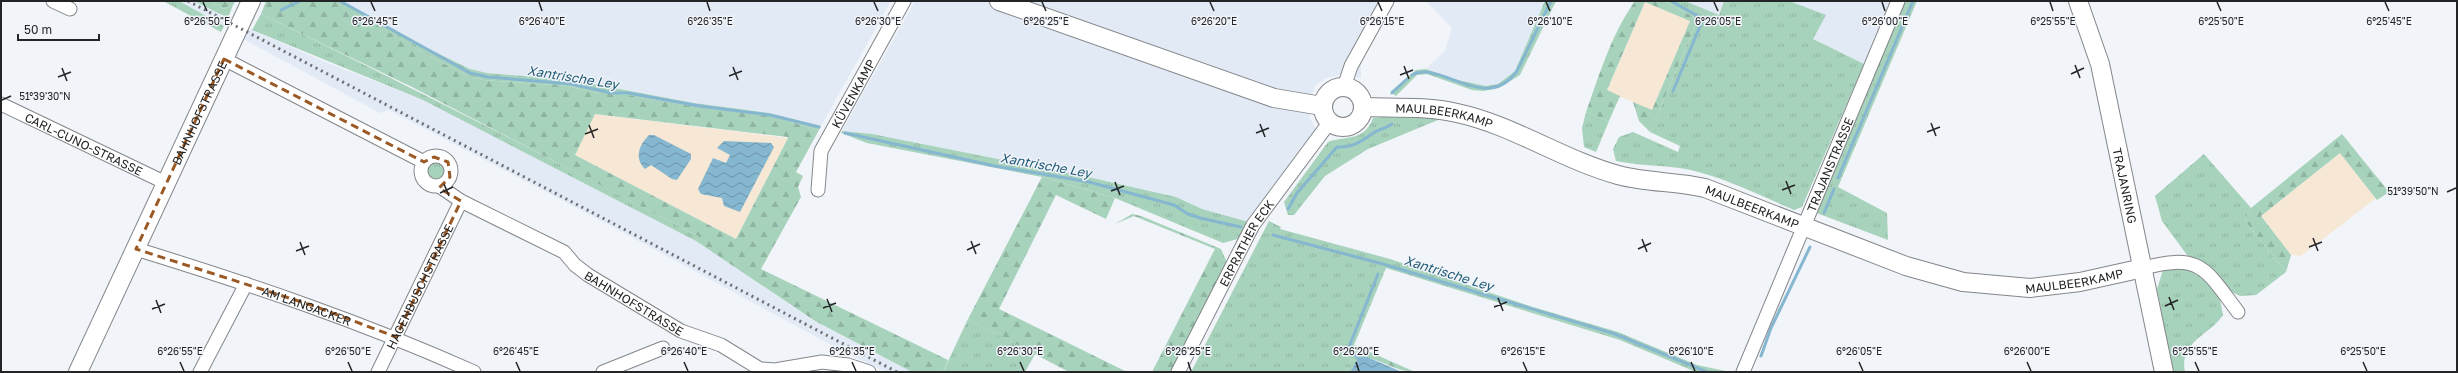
<svg xmlns="http://www.w3.org/2000/svg" width="2458" height="373" font-family="'Golos Text',sans-serif">
<style>
.built{fill:#e2eaf5}
.industrial{fill:#f6e8d5}
.grass{fill:url(#grass-tufts)}
.forest{fill:url(#forest-firs);fill-rule:evenodd}
.water{fill:url(#water-waves)}
.lines{fill:none;stroke-linecap:round;stroke-linejoin:round}
.stream{stroke:#86b7d0;stroke-width:3}
.street-casing{stroke:#83868a;stroke-width:15}
.secondary-casing{stroke:#83868a;stroke-width:20}
.street{stroke:#fff;stroke-width:13}
.secondary{stroke:#fff;stroke-width:18}
.rail{stroke:#6e7073;stroke-width:3;stroke-dasharray:2 4;stroke-linecap:butt}
.marked{fill:none;stroke:#9b5a25;stroke-width:3;stroke-dasharray:8 5;stroke-linejoin:round}
.ticks{fill:none;stroke:#232426;stroke-width:1.5}
.labels{text-anchor:middle;dominant-baseline:central;stroke-width:3;stroke-linejoin:round;paint-order:stroke}
.street-label{font-size:12px;fill:#232426;stroke:#f1f4f9}
.water-label{font-size:13px;font-style:italic;fill:#1e5a75;stroke:#f1f4f9}
.ticks-label{font-size:10px;text-anchor:middle;fill:#232426;stroke:#f1f4f9;stroke-width:3;stroke-linejoin:round;paint-order:stroke}
</style>
<defs>
<pattern id="grass-tufts" width="24" height="20" patternUnits="userSpaceOnUse"><rect width="24" height="20" fill="#a7d2bb"/><path d="M3 7l-1-3M5 7V3M7 7l1-3M15 17l-1-3M17 17v-4M19 17l1-3" fill="none" stroke="#8fb4a1"/></pattern>
<pattern id="forest-firs" width="22" height="20" patternUnits="userSpaceOnUse"><rect width="22" height="20" fill="#a7d2bb"/><path d="M5 1l3.5 6h-7zM16 11l3.5 6h-7z" fill="#8fb4a1"/></pattern>
<pattern id="water-waves" width="16" height="10" patternUnits="userSpaceOnUse"><rect width="16" height="10" fill="#86b7d0"/><path d="M0 5q4-4 8 0t8 0" fill="none" stroke="#6d95a9"/></pattern>
</defs>
<rect width="100%" height="100%" fill="#f1f4f9"/>
<g class="built">
<path d="M179,1H194L252,30L325,62L423,100L696,241L814,321L912,372H886L850,355L598,219L389,110L380,113L247,41L224,26Z"/>
<path d="M342,1H891L821,126L769,113L694,103L595,84L487,73L470,69L427,48Z"/>
<path d="M915,1H1393L1361,58V78L1341,75L1326,78L1316,85L1307,105L1310,119L1316,129L1249,222L1202,209L1176,197L1088,177L872,134L842,131Z"/>
<path d="M1426,1H1545L1515,71L1498,84L1486,86L1453,79L1426,69L1445,51L1452,28Z"/>
<path d="M1685,1H1724L1719,15Z"/>
<path d="M1789,1H1891L1864,64L1813,39Z"/>
</g>
<g class="industrial">
<path d="M1645,2L1690,21L1652,110L1607,91Z"/>
<path d="M594,114L788,138L736,239L575,155Z"/>
<path d="M2340,153L2376,198L2301,256L2291,255L2261,216Z"/>
</g>
<g class="grass">
<path d="M163,1H179L224,26L221,32Z"/>
<path d="M194,1H209L224,9L233,5L228,18Z"/>
<path d="M297,1H342L427,48L470,69L487,73L572,80L694,103L769,113L821,126L819,130L770,116L690,106L629,95L591,92L568,86L483,80L468,76L425,54L337,2L302,1L281,11L279,10Z"/>
<path d="M1545,1H1556L1520,75L1499,88L1483,91L1472,90L1427,74L1417,75L1396,96L1390,92L1416,70L1426,69L1453,79L1486,86L1498,84L1515,71Z"/>
<path d="M1664,1H1685L1719,15L1724,1H1789L1826,15L1813,39L1864,64L1802,207L1794,210C1759,195 1724,177 1686,169C1663,165 1640,166 1616,161L1613,149L1619,137L1633,132L1678,152L1680,146L1650,132L1698,19Z"/>
<path d="M1903,1H1917L1838,187L1887,213L1888,240L1814,212Z"/>
<path d="M261,14C408,85 553,160 698,236L696,241L423,100L252,30Z"/>
<path d="M1586,112L1609,121L1596,152L1584,147L1582,128Z"/>
<path d="M1406,115L1439,116L1438,120L1368,149L1325,176L1294,215H1288L1284,202L1328,142C1347,135 1364,142 1373,118Z"/>
<path d="M842,131L872,134L1088,177L1176,197L1202,209L1249,222L1241,238L1223,243L1115,198L1042,177L867,143L841,133Z"/>
<path d="M2204,154L2251,208L2245,221L2286,272L2256,295L2240,296L2226,289L2204,263L2187,255L2162,221L2155,196Z"/>
<circle cx="436" cy="171" r="8"/>
<path d="M1269,221L1281,227L1280,229L1390,259L1533,307L1618,332L1697,365L1730,372H1696L1620,340L1386,268L1354,345L1359,357L1356,362L1351,359L1346,372H1191Z"/>
<path d="M2179,264L2202,274L2220,299L2223,315C2209,336 2179,341 2185,372H2173L2157,289L2163,270Z"/>
<path d="M968,319L1035,354L1025,372H943Z"/>
</g>
<g class="forest">
<path d="M209,1H234L235,2L233,5L224,9Z"/>
<path d="M266,1H297L279,10L281,11L302,1H337L425,54L468,76L483,80L568,86L591,92L629,95L690,106L770,116L819,130L796,172L803,176L798,187L801,197L761,269L948,360L943,372H912L815,321L696,241L698,236L412,87L261,14ZM595,114L788,137V138L736,239L575,155Z"/>
<path d="M1635,1H1664L1698,19L1650,132L1639,121L1633,102L1652,110L1690,21L1645,2L1607,90L1620,96L1609,121L1586,112C1600,73 1611,35 1635,1Z"/>
<path d="M2342,134L2389,192L2377,200L2340,153L2261,216L2291,255L2286,272L2245,221L2251,208Z"/>
<path d="M1042,177L1115,198L1106,219L1056,195L999,309L1127,372H1069L968,319Z"/>
<path d="M1132,214L1141,216L1221,249L1228,265L1172,372H1152L1215,249L1134,216L1115,224Z"/>
<path d="M1354,345L1415,372C1395,372 1379,357 1359,357Z"/>
<path d="M1351,359L1356,362L1350,372H1346Z"/>
</g>
<g class="water">
<path d="M649,135H654L691,154V159L677,180L672,179L651,165L645,169C634,158 639,145 649,135Z"/>
<path d="M724,141L771,143L774,147L740,212L724,206L722,198L701,194L698,189L713,158L726,163L730,155L717,148Z"/>
<path d="M1359,357H1367L1402,372H1350Z"/>
</g>
<g class="lines">
<g class="stream">
<path d="M340,1L470,73L488,77L571,84L611,93H628L699,106L770,115L819,127"/>
<path d="M1671,1L1703,19L1673,91"/>
<path d="M281,10L300,1"/>
<path d="M1412,75C1440,59 1485,115 1517,71L1551,1"/>
<path d="M1392,93L1407,79"/>
<path d="M845,133L995,166L1089,182L1174,205L1188,214L1200,218L1241,227"/>
<path d="M1838,178L1913,1"/>
<path d="M1288,209L1297,193L1337,147C1354,148 1361,141 1375,132C1380,129 1387,128 1392,124"/>
<path d="M1824,213L1834,189"/>
<path d="M1273,235L1383,264L1615,334L1707,372"/>
<path d="M1761,356L1771,328L1810,247"/>
<path d="M1360,361L1349,347L1378,274"/>
</g>
<g class="street-casing">
<g id="street">
<path d="M53,1L70,9"/>
<path d="M224,59L424,162"/>
<path d="M1344,87L1351,66L1387,1"/>
<path id="s1" d="M1,104L166,183"/>
<circle cx="436" cy="171" r="15"/>
<path id="s2" d="M439,186L461,201L564,252L575,265L588,275L681,331L721,345L760,369L775,370L822,362L848,365L869,372"/>
<path id="s3" d="M818,190L821,151L904,1"/>
<path id="s4" d="M136,249C253,285 362,322 474,372"/>
<path d="M2143,268C2201,253 2205,268 2238,312"/>
<path d="M200,372L246,284"/>
<path id="s5" d="M378,372L461,201"/>
<path d="M603,372L663,348"/>
<path id="s6" d="M1178,372L1253,225L1329,123"/>
<path id="s7" d="M1743,372L1898,1"/>
</g>
</g>
<g class="secondary-casing">
<g id="secondary">
<path d="M999,1L1274,98L1322,106"/>
<path id="s8" d="M2078,1L2100,64L2164,372"/>
<circle cx="1343" cy="107" r="20"/>
<path id="s9" d="M1363,107C1394,108 1427,106 1457,113C1513,125 1563,160 1618,175C1647,183 1676,181 1705,188L1906,266L1963,282L2030,288L2080,282L2143,268"/>
<path id="s10" d="M78,372L251,1"/>
</g>
</g>
<use href="#street" class="street"/>
<use href="#secondary" class="secondary"/>
<path class="rail" d="M188,1L897,372"/>
</g>
<path class="marked" d="M224,59L424,162L434,157L448,162L450,177L439,188L461,201L396,337L314,306L136,249Z"/>
<path class="ticks" d="M203,2L207,11M371,2L375,11M539,2L542,11M707,2L710,11M874,2L878,11M1042,2L1046,11M1210,2L1214,11M1378,2L1382,11M1546,2L1550,11M1714,2L1718,11M1882,2L1885,11M2050,2L2053,11M2217,2L2221,11M2385,2L2389,11M2075,65L2080,78M1404,66L1409,79M733,67L738,80M62,68L67,81M2071,74L2084,68M1400,75L1413,70M729,76L742,71M58,77L71,72M2,100L11,96M1931,123L1936,136M1260,124L1265,137M589,125L594,138M1927,132L1940,127M1256,133L1269,128M585,134L598,129M1786,181L1791,194M1115,182L1120,195M444,184L449,196M1782,190L1795,185M1111,191L1124,186M2447,192L2456,188M440,193L453,187M2313,238L2318,251M1642,239L1647,252M971,241L976,254M300,242L305,255M2309,247L2322,242M1638,249L1651,243M967,250L980,244M296,251L309,246M2169,297L2174,310M1498,298L1503,311M827,299L832,312M156,300L161,313M2165,306L2178,300M1494,307L1507,302M823,308L836,303M152,309L165,304M180,362L184,371M348,362L352,371M516,362L520,371M684,362L688,371M852,362L856,371M1020,362L1024,371M1188,362L1191,371M1356,362L1359,371M1523,362L1527,371M1691,362L1695,371M1859,362L1863,371M2027,362L2031,371M2195,362L2199,371M2363,362L2367,371"/>
<g class="labels">
<g class="street-label">
<text stroke="none"><textPath href="#s3" startOffset="105">KÜVENKAMP</textPath></text>
<text stroke="none"><textPath href="#s10" startOffset="286">BAHNHOFSTRASSE</textPath></text>
<text stroke="none"><textPath href="#s9" startOffset="82">MAULBEERKAMP</textPath></text>
<text stroke="none"><textPath href="#s1" startOffset="92">CARL-CUNO-STRASSE</textPath></text>
<text stroke="none"><textPath href="#s7" startOffset="225">TRAJANSTRASSE</textPath></text>
<text stroke="none"><textPath href="#s8" startOffset="191">TRAJANRING</textPath></text>
<text stroke="none"><textPath href="#s9" startOffset="406">MAULBEERKAMP</textPath></text>
<text stroke="none"><textPath href="#s6" startOffset="146">ERPRATHER ECK</textPath></text>
<text stroke="none"><textPath href="#s9" startOffset="742">MAULBEERKAMP</textPath></text>
<text stroke="none"><textPath href="#s5" startOffset="95">HAGENBUSCHSTRASSE</textPath></text>
<text stroke="none"><textPath href="#s2" startOffset="229">BAHNHOFSTRASSE</textPath></text>
<text stroke="none"><textPath href="#s4" startOffset="180">AM LANGACKER</textPath></text>
</g>
<g class="water-label">
<text transform="translate(573 77) rotate(9)">Xantrische Ley</text>
<text transform="translate(1046 165) rotate(10)">Xantrische Ley</text>
<text transform="translate(1449 273) rotate(17)">Xantrische Ley</text>
</g>
</g>
<g class="ticks-label">
<text x="207" y="25">6°26'50"E</text>
<text x="375" y="25">6°26'45"E</text>
<text x="542" y="25">6°26'40"E</text>
<text x="710" y="25">6°26'35"E</text>
<text x="878" y="25">6°26'30"E</text>
<text x="1046" y="25">6°26'25"E</text>
<text x="1214" y="25">6°26'20"E</text>
<text x="1382" y="25">6°26'15"E</text>
<text x="1550" y="25">6°26'10"E</text>
<text x="1718" y="25">6°26'05"E</text>
<text x="1885" y="25">6°26'00"E</text>
<text x="2053" y="25">6°25'55"E</text>
<text x="2221" y="25">6°25'50"E</text>
<text x="2389" y="25">6°25'45"E</text>
<text x="45" y="100">51°39'30"N</text>
<text x="2413" y="195">51°39'50"N</text>
<text x="180" y="355">6°26'55"E</text>
<text x="348" y="355">6°26'50"E</text>
<text x="516" y="355">6°26'45"E</text>
<text x="684" y="355">6°26'40"E</text>
<text x="852" y="355">6°26'35"E</text>
<text x="1020" y="355">6°26'30"E</text>
<text x="1188" y="355">6°26'25"E</text>
<text x="1356" y="355">6°26'20"E</text>
<text x="1523" y="355">6°26'15"E</text>
<text x="1691" y="355">6°26'10"E</text>
<text x="1859" y="355">6°26'05"E</text>
<text x="2027" y="355">6°26'00"E</text>
<text x="2195" y="355">6°25'55"E</text>
<text x="2363" y="355">6°25'50"E</text>
</g>
<rect width="2458" height="373" fill="none" stroke="#232426" stroke-width="4"/>
<path d="M18 34v6h81v-6" fill="none" stroke="#232426" stroke-width="2"/>
<text x="24" y="34" font-size="12" fill="#232426" stroke="#f1f4f9" stroke-width="3" paint-order="stroke">50 m</text>
</svg>
